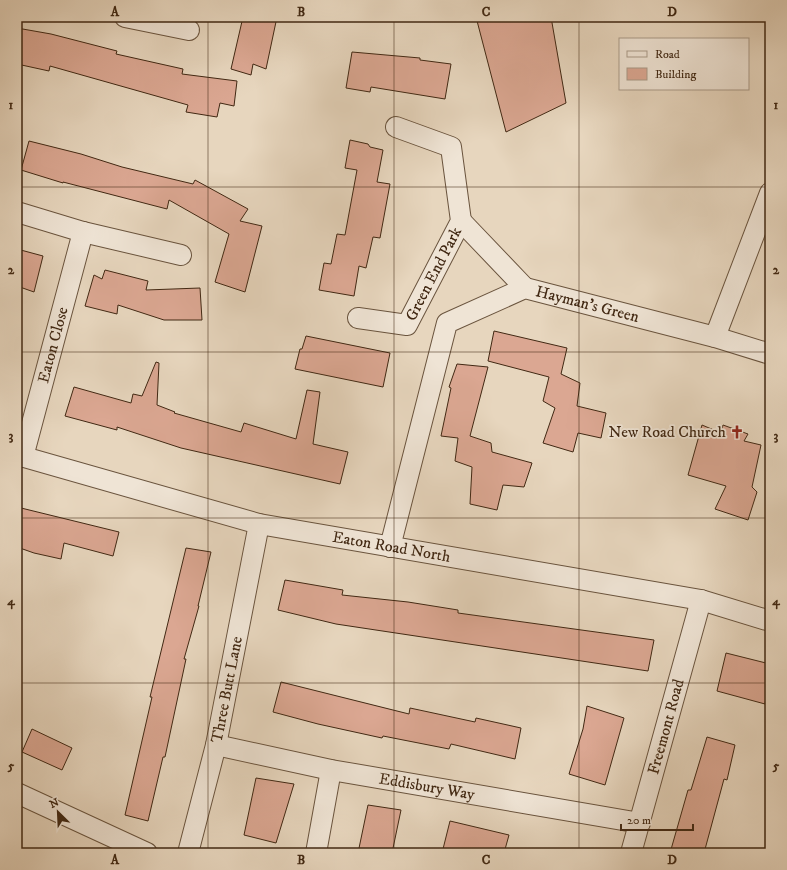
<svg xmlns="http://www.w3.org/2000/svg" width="787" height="870" font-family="'IM FELL DW Pica',serif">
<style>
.building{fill:#dba792;stroke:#412813}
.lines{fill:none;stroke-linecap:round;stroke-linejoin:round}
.minor-casing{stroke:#6a543e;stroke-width:22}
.minor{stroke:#efe4d5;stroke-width:20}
.grid{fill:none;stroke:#412813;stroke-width:1;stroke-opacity:0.55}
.labels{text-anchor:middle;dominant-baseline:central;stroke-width:3.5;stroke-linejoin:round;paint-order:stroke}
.street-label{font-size:16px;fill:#412813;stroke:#efe4d5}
.poi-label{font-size:16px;fill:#412813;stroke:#efe4d5;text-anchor:end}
.neatline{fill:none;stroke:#412813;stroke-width:1.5}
.grid-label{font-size:13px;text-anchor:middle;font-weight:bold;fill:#412813}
</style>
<rect width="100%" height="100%" fill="#e7d6be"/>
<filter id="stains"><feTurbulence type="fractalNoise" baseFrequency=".005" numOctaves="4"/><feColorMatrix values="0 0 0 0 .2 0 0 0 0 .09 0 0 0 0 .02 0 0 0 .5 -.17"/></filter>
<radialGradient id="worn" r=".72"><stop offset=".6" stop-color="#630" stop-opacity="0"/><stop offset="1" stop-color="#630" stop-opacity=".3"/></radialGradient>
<g class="building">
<path d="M243,17H277L266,69L253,64L251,75L231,69Z"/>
<path d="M476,17H551L566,103L506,132Z"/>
<path d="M17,28L51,34L117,51L116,54L183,69L182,74L237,81L234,106L220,103L217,117L186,112L188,105L50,66L49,71L17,64Z"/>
<path d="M352,52L420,58V60L451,64L445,99L371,87L370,92L346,88Z"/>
<path d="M350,140L368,144L370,147L383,150L377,182L390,184L380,238L373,237L366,268L359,266L354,296L319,290L324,263L331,264L337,234L345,235L357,170L345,168Z"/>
<path d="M29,141L81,154L122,167L193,184L195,180L248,209L240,221L262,226L245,292L215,282L229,234L169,200L167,209L63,182V183L21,170Z"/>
<path d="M17,249L43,256L34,292L17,286Z"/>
<path d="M105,270L148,281L146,290L200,288L202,320H164L118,305L117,314L85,306L94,275L102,279Z"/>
<path d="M494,331L567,348L561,374L580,383L577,406L606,413L601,438L578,433L573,452L543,443L555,408L543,401L549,377L488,361Z"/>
<path d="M306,336L390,353L383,387L295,369L300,349H302Z"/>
<path d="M156,362L159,363L157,405L175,412L174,413L241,432L244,423L296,439L307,390L320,392L313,444L348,452L340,484L181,448L117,427V430L65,416L74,387L131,403L133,394L142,396Z"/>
<path d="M457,364L488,367L470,436L491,443L492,452L532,463L524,487L503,485L497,510L470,504L472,467L455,461L458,438L441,436L451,388L449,387Z"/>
<path d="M702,425L721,433L723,425L748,434L744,441L761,445L752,487L757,492L748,520L715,509L726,486L688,475Z"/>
<path d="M17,507L119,532L113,556L64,543L61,559L34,553L17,547Z"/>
<path d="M186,548L211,552L198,606H199L184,659H186L165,757H163L148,821L125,815L152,697H150Z"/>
<path d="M285,580L343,590L342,595L408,602L458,610V613L654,640L648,671L336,624L278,610Z"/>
<path d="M726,653L770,664V697H766L765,704L717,691Z"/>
<path d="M281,682L409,714L410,708L475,722L476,718L521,728L515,759L451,744L449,749L383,736L382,738L318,724L273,712Z"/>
<path d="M587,706L624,718L605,785L569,774L583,729Z"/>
<path d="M32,729L72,748L62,770L22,752Z"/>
<path d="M707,737L735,745L727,780L724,779L704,853H670L688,790H691Z"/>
<path d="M256,778L294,784L276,843L244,835Z"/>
<path d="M368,805L401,810L392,853H358Z"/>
<path d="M450,821L509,835L504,853H442Z"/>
</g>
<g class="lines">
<g class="minor-casing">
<g id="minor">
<path d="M125,17L189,30"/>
<path d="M17,212L83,232L181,255"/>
<path d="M461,221L525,288"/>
<path id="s1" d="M358,318L407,325L461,221L451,147L396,127"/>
<path d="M715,337L770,193"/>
<path id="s2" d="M17,455L259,524L701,600L770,621"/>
<path id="s3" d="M23,457L83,232"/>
<path id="s4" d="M390,547L447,323L525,288L715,337L770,354"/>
<path id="s5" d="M216,745L331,770L640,823"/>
<path d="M17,793L147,853"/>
<path id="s6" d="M188,853L216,745L259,524"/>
<path d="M316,853L331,770"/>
<path id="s7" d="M631,853L701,600"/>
</g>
</g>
<use href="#minor" class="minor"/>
</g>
<path class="grid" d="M208,17V853M394,17V853M579,17V853M17,187H770M17,352H770M17,518H770M17,683H770"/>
<defs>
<g id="church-bare" transform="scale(1.08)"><path d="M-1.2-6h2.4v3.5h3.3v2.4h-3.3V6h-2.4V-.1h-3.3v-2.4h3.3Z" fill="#8f2418" stroke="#efe4d5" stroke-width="2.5" paint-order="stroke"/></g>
</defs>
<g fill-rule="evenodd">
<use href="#church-bare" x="737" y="432"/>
</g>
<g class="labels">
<g class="street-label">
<text stroke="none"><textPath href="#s1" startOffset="107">Green End Park</textPath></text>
<text stroke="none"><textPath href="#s4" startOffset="381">Hayman's Green</textPath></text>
<text stroke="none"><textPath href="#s3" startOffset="116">Eaton Close</textPath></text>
<text stroke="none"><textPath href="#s2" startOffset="386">Eaton Road North</textPath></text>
<text stroke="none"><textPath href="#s6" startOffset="168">Three Butt Lane</textPath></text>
<text stroke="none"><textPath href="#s7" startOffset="131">Freemont Road</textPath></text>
<text stroke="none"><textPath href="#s5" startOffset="215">Eddisbury Way</textPath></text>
</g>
<g class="poi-label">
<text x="726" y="432">New Road Church</text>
</g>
</g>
<rect width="787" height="870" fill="none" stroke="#e7d6be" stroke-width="44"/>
<rect x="619" y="38" width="130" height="52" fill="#efe4d5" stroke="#a99987"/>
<rect x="627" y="51" width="20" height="6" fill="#efe4d5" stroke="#a99987"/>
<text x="655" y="58" font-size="12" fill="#412813">Road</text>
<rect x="627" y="68" width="20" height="12" fill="#dba792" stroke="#a99987"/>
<text x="655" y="78" font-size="12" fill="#412813">Building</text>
<g transform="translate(58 812) rotate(336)" stroke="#efe4d5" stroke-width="3" paint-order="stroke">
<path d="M0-3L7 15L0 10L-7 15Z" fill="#412813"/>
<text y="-6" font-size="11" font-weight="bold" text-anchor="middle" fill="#412813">N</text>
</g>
<path d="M621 824v6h72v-6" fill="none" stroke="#412813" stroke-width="2"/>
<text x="627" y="824" font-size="12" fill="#412813" stroke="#efe4d5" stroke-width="3" paint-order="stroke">20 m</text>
<rect x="22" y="22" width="743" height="826" class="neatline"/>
<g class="grid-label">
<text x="115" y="16">A</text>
<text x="301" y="16">B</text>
<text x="486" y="16">C</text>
<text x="672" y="16">D</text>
<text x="11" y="109">1</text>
<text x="776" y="109">1</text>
<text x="11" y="274">2</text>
<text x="776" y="274">2</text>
<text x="11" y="440">3</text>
<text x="776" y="440">3</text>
<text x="11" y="605">4</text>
<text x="776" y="605">4</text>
<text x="11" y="770">5</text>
<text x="776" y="770">5</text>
<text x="115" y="864">A</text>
<text x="301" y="864">B</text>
<text x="486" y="864">C</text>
<text x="672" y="864">D</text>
</g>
<rect width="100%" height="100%" filter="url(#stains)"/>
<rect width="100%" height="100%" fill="url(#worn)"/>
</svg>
